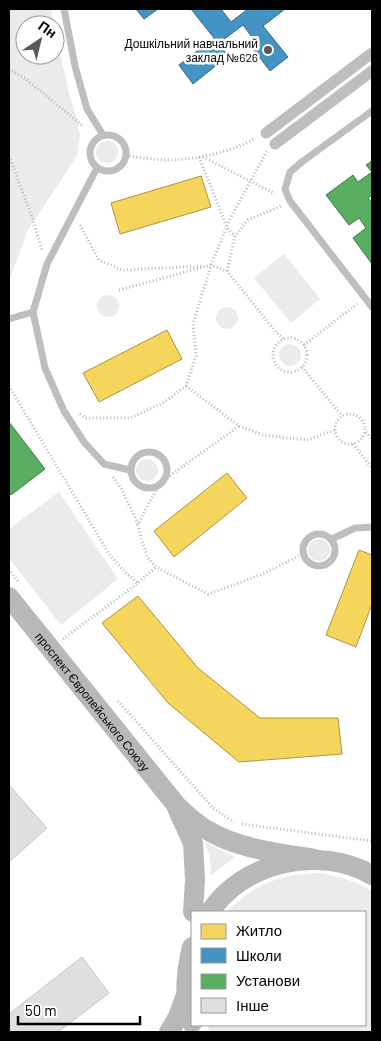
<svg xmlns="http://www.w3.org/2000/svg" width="381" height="1041" font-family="Barlow,sans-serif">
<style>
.green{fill:#ebebeb}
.homes{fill:#f6d55c;stroke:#ac9540}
.schools{fill:#4393c3;stroke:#2f6788}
.public{fill:#5aae61;stroke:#3f7a44}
.building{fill:#dfdfdf;stroke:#c6c6c6}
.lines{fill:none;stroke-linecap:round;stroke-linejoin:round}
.path{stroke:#b9b9b9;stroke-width:3;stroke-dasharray:1 2.5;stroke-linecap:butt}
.service{stroke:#bebebe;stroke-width:7}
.pedestrian{stroke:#bebebe;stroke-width:11}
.secondary{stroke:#b8b8b8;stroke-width:20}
.poi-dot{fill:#595959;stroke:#fff;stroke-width:2}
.labels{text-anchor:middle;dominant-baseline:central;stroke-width:5;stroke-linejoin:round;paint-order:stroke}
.poi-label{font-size:12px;fill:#000;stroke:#fff;text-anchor:end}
.street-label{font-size:12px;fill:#000;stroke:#fff}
</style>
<rect width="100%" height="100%" fill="#fff"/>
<g class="green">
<path d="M9,9H51L54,25H25V55H55V31L70,97L78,123L80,136L78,154L28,230L9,281Z"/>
<circle cx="107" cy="152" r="11"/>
<path d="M284,254L320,299L291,323L254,278Z"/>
<circle cx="108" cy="306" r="11"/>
<circle cx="227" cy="318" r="11"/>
<circle cx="290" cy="355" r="11"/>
<circle cx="147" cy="470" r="11"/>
<path d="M59,492L118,579L61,625L9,558V529Z"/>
<circle cx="319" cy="550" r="11"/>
<path d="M204,840L216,848L235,857L210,876C212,862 209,853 204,840Z"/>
<path d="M321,873C340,877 356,881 372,891V1032H210L207,1025H365V912H227C255,883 281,874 321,873Z"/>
</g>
<g class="homes">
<path d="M201,176L211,207L120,234L111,203Z"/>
<path d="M167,330L182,359L99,402L83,373Z"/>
<path d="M227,473L247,498L174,557L154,531Z"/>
<path d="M359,550L372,555V604L356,647L326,635Z"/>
<path d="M138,596L198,668L260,718H338L342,754L239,762L168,703L102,623Z"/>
</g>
<g class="schools">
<path d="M136,9H158L144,19Z"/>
<path d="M191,9H221L231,22L248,9H285L263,26L288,57L270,71L247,41L252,37L243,25L219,43L228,56L193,84L179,65L214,38Z"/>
</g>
<g class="public">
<path d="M372,161V195L368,198L372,203V264L353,238L366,228L359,218L349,225L326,195L353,175L358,182L372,172L366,165Z"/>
<path d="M9,422L45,469L11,495L9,492Z"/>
</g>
<g class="building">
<path d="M9,785L47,828L9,862Z"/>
<path d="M82,957L109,993L58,1032H9V1014Z"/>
</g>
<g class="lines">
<g class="path">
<path d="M9,69L27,80L82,125"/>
<path d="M9,156L32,217L42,250"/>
<path d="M126,156C140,157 154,160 168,160C194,160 232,152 254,139"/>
<path d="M199,157L227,228L235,236"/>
<path d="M203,157L275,194"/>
<path d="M80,225L99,260L122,270L203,266"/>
<path d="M227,271L235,236L248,220L281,206"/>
<path d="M119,290L211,265L227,271L275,331L284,339"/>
<circle cx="290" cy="355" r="17"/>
<path d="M304,345L357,304"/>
<path d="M302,367L342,416"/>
<path d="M9,386L109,554L126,573L138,583"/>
<path d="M186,386L239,426L263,435L307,440L335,430"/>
<circle cx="350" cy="429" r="15"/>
<path d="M80,414L86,418H130L163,403L186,386L196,356L193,324L211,265L230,219L267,151"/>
<path d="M366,432L372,439"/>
<path d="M353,444L372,468"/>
<path d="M113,477L121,488L138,524"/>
<path d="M164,480L239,426"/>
<path d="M160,485L148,504L138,525L141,538L148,558L156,567L208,594C241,583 273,571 303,553"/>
<path d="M9,569L18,581"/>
<path d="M63,639L138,583L156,567"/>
<path d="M118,701L213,808L234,822"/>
<path d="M242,824L372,841"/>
</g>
<g class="service">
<path d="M64,9L75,66L87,109L103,135"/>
<path d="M372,111L303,161L290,172L285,189L290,201L372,307"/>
<circle cx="108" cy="153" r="18"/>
<path d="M33,312L45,368L64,411L84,442L104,464L130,470"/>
<path d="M9,319L33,312L47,264L97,168"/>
<circle cx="149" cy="470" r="18"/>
<circle cx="319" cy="550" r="16"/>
<path d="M332,539L355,528L372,527"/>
</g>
<g class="pedestrian">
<path d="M266,133L372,53"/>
<path d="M275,144L372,71"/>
</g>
<g class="secondary">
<path id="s1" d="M9,597L177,806C186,814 196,824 207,830C238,849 279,853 315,859"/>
<path d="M177,808L193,843L195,880L193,912"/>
<path d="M210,912C244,861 319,845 372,875"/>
<path d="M192,947C186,971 183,999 192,1023"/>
<path d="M169,1032L178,1017L186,995"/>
</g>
</g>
<circle class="poi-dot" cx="268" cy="50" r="5"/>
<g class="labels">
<g class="poi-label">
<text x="258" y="43">Дошкільний навчальний<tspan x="258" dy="14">заклад №626</tspan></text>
</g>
<g class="street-label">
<text stroke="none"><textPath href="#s1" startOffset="134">проспект Європейського Союзу</textPath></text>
</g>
</g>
<rect width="381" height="1041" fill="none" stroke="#000000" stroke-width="20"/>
<rect x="191" y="911" width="175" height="115" fill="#ffffff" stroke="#999999"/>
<rect x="201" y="924" width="25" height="15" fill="#f6d55c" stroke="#999999"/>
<text x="236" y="936" font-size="15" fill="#000000">Житло</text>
<rect x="201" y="948" width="25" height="15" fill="#4393c3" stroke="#999999"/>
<text x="236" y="961" font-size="15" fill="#000000">Школи</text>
<rect x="201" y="974" width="25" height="15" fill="#5aae61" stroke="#999999"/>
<text x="236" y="986" font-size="15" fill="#000000">Установи</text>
<rect x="201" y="998" width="25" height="15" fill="#dfdfdf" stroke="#999999"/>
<text x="236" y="1011" font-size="15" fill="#000000">Інше</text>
<g transform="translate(40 40) rotate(35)"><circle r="24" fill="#ffffff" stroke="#999999"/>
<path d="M0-4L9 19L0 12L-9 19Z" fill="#595959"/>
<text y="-8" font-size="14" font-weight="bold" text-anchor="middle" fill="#000000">Пн</text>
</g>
<path d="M18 1016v8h122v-8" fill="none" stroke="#000000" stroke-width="2.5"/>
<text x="25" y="1016" font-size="15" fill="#000000" stroke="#ffffff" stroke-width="4" paint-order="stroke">50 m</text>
</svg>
